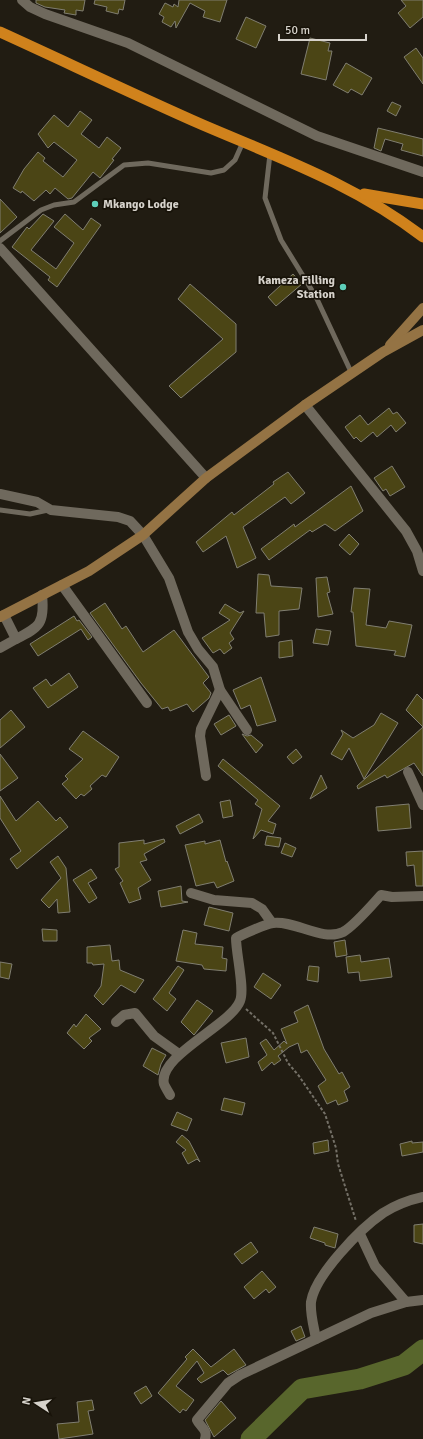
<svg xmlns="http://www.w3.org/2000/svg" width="423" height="1439" font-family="Signika,sans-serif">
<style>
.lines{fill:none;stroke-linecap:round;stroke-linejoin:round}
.river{stroke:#58662c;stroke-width:21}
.building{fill:#4b4515;stroke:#807e71}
.path{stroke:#747067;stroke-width:2;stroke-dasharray:3 2;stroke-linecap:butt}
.service{stroke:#6f695d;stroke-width:5}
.minor{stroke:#6f695d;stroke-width:10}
.secondary{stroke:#947344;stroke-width:10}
.trunk{stroke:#d0821c;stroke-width:11}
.poi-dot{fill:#5dceb9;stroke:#181309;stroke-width:1.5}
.labels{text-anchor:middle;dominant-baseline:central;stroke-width:3.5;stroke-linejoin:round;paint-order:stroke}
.poi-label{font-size:12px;font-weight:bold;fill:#d6d2cb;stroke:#181309;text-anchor:start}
</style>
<rect width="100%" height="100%" fill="#211c12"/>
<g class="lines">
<path class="river" d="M251,1439L302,1389L360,1379L404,1365L423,1350"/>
</g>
<g class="building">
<path d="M36,0H85L83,11L76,10V15L64,13L65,10L45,7L36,3Z"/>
<path d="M95,0H125L123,10L119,9L118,14L106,11L107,7L94,4Z"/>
<path d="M179,0H227L220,22L203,17L205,11L190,3L176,28L175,21L171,27L162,22L164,17L159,14L165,3L173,7L174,4L178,7Z"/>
<path d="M401,0H423V17L410,28L398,13L406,6Z"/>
<path d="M246,17L266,26L256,48L236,39Z"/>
<path d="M310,38L330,43L328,51H332L326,80L301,74Z"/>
<path d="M416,48L423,58V84L404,57Z"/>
<path d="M346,63L372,78L362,95L351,89L348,93L333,85Z"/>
<path d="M392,102L401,106L396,116L387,111Z"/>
<path d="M80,111L92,120L81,134L99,148L107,137L121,148L112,159L114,160L100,178L93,172L72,198L68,199L55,188L50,194L46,190L34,201L22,191L21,193L13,188L24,169L38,152L45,158L43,161L63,177L77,160L54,142L48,148L38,134L54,115L68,127Z"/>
<path d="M378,128L423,139V156L401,150L403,144L385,139L381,151L374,148Z"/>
<path d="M0,199L17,217L0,233Z"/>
<path d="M43,214L54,221L31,250L56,269L74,243L54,227L65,214L83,230L91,218L101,225L57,287L48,280L50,277L12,247L27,227L29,229Z"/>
<path d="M293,274L302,284L276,306L268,297Z"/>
<path d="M190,284L236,324V352L181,398L169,386L223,339L178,299Z"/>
<path d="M389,408L393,414L397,412L406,423L396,432L391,425L377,437L373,432L361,442L356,437L354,439L345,427L360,415L368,425Z"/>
<path d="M392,466L405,487L390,496L386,489L383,491L374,478Z"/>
<path d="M288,472L305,493L291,504L285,497L243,527L256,558L237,568L226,536L203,552L196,542L232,512L234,515L274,484L273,482Z"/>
<path d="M351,486L363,511L335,531L325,524L312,532L310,530L269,560L261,549L294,524L295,527Z"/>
<path d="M349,534L359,544L350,555L339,545Z"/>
<path d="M258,574L269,575L271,586L302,588L299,609L279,611V635L266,637L264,613H256Z"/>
<path d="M327,577L330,592L327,593L333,614L318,617L316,578Z"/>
<path d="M354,588L370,589L366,625L386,628L389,621L412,625L405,657L394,655L396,651L356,646L353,612H351Z"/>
<path d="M105,603L122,629L126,626L143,652L174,630L209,677L203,683L211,693L209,698L193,712L187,704L170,711L168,707L162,709L141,683L90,613Z"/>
<path d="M225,604L240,613L244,611L230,633L234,639L229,643L232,648L224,654L220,649L213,653L202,638L230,620L219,613Z"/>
<path d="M74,616L77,621L79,620L92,637L88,640L81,629L38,656L30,644Z"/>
<path d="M316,629L331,631L328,645L313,643Z"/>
<path d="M292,640L293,656L279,658V642Z"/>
<path d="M69,673L78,687L48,708L33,688L46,679L51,686Z"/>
<path d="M261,677L276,721L257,726L250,705L241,709L233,690Z"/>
<path d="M417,694L423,700V727L406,710Z"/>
<path d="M11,710L25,727L0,748V720Z"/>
<path d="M381,713L398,723L364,779L349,748L342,760L331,754L343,734L341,730L353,738L374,725Z"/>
<path d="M229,715L236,726L221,735L214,724Z"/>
<path d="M423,727V776L414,763L387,778L385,775L358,789L357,786Z"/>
<path d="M83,731L119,757L106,777L102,775L90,786L92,789L84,796L81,794L76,799L62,784L68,779L65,776L83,759L69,749Z"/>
<path d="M242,734L247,736L251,735L263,745L256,753Z"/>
<path d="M296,749L302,757L293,764L287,757Z"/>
<path d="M0,754L18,778L0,791Z"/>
<path d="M223,759L280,806L268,821L276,824L273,834L261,830L253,839L262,809L255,804L258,800L218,766Z"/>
<path d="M321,775L327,788L310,799Z"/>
<path d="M0,796L16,821L38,801L56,821L60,817L68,827L17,869L10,859L21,851L0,818Z"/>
<path d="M230,800L233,816L223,818L220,802Z"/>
<path d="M409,804L411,828L378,831L376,807Z"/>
<path d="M199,814L203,822L180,834L176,826Z"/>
<path d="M267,836L281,838L279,847L265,845Z"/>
<path d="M164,839L165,842L144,854L147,860L140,862L151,880L138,888L141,899L129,903L120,883L123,881L115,869L119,867V843L144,840V844Z"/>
<path d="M220,840L226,862L227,861L234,881L217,888L214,882L196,886L185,845L205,841V844Z"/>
<path d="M285,843L296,848L292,857L281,853Z"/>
<path d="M423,851V886H416L414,865L407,866L406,852Z"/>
<path d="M58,856L66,868L70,912L58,913L57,899L49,908L41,900L61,878L50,862Z"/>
<path d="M91,869L97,878L88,883L97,898L89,903L73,880Z"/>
<path d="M181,886L182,901L188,902L161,907L158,891Z"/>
<path d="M209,907L233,913L229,931L204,925Z"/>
<path d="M42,929L57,930V941H43Z"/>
<path d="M183,930L197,933L195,944L223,947L222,958L227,959L226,971L204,969L202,965L176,961Z"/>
<path d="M345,940L347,955L336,957L334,942Z"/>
<path d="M110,945L112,961L119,960L120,970L144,980L135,993L121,985L103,1005L94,996L101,986L104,964L93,965L92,963H87V947Z"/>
<path d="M360,955L361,962L389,958L392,977L360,981L359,972L348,973L346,957Z"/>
<path d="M0,962L12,964L9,979L0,977Z"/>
<path d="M178,966L184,970L169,993L176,999L167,1011L153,999Z"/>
<path d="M309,966L319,967L318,982L307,980Z"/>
<path d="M263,973L281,985L271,999L254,987Z"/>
<path d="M197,1000L213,1011L194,1035L181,1022Z"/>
<path d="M308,1005L324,1049L339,1074L342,1072L350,1087L344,1091L348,1101L338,1105L336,1100L327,1104L318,1086L326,1080L307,1050L301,1053L298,1043L289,1047L278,1056L281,1060L274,1065L272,1062L262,1071L258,1062L267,1055L260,1043L266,1039L274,1050L284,1041L287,1044L281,1029L298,1022L294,1012Z"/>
<path d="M86,1014L101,1029L89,1038L92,1041L84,1049L67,1033L74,1024L76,1027Z"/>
<path d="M246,1038L249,1057L226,1063L221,1043Z"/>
<path d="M152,1048L166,1055L161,1064L158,1075L143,1066Z"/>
<path d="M224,1098L245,1103L242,1115L221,1110Z"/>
<path d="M177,1112L192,1119L187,1131L171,1125Z"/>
<path d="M182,1135L189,1141L200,1162L197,1159L188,1164L182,1153L186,1150L176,1142Z"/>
<path d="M328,1140L329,1151L314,1154L313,1143Z"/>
<path d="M412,1141V1143L423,1142V1152L402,1156L400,1144Z"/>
<path d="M423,1224V1244L414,1242V1225Z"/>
<path d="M314,1227L338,1234L335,1248L325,1245V1243L310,1238Z"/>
<path d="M251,1242L258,1252L242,1264L234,1254Z"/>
<path d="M262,1271L276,1287L269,1293L266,1289L254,1299L244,1287Z"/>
<path d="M301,1326L305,1337L296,1341L291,1331Z"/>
<path d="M193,1349L211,1367L234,1349L246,1365L228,1375L223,1370L201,1383L197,1379L204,1373L197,1361L176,1386L194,1400L186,1411L183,1409L180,1413L158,1393L187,1359L185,1357Z"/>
<path d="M146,1386L152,1396L141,1404L134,1393Z"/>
<path d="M92,1400L94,1410L88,1411L93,1434L59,1439L57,1424L79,1422L77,1402Z"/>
<path d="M221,1401L236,1418L214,1437L205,1420Z"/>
</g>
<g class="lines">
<path class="path" d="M246,1009L273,1033L288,1063L299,1076L325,1114L336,1148L338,1164L356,1221"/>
<g class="service">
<path d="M270,154L265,198L281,240L316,297L352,374"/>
<path d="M0,241L41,210L54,205L74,202L124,165L148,163L211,173L224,170L235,160L243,142"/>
<path d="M0,510L30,514L48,510"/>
</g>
<g class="minor">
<path d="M22,0L30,7L45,14L128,43L317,136L423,172"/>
<path d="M0,248L206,478"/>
<path d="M305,405L406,531L417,551L423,571"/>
<path d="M0,494L37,502L51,510L118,517L130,521L143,535L169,578L188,632L198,649L213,667L220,690L247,730"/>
<path d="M62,585L147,703"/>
<path d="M16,639C40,627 45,623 42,595"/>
<path d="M0,648L16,639L4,615"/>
<path d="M408,772L423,805"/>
<path d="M206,776L200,736L201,729L220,690"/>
<path d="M191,893L214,900L252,903L262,909L272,923"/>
<path d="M116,1022L124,1015L135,1013L154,1036L179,1054"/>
<path d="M170,1095C168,1091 165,1087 164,1084C157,1056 231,1025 240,1001C245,989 236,954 236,938C243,934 266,924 273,923C294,920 323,942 343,932C354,926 372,905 381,895L392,897L423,896"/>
<path d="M360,1234L375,1266L406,1302"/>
<path d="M316,1339C314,1327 310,1314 311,1302C315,1275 361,1228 383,1213C396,1205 409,1200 423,1197"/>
<path d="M205,1439C208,1429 200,1427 197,1420L228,1383L240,1375L371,1313L406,1302L423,1300"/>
</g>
<g class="secondary">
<path d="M390,345L423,308"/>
<path d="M0,617L89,571L143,535L206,478L305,405L383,352L423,330"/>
</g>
<g class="trunk">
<path d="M0,32C68,63 135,95 203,125C280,158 356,185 423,237"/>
<path d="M364,194L423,204"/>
</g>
</g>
<g class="poi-dot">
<circle cx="95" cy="204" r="4"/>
<circle cx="343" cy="287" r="4"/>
</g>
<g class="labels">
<g class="poi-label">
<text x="103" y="204">Mkango Lodge</text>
<text x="335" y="280" text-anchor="end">Kameza Filling<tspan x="335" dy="14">Station</tspan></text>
</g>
</g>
<g transform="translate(36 1403) rotate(282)" stroke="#181309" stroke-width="3" paint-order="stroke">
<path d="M0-3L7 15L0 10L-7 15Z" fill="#d6d2cb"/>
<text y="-6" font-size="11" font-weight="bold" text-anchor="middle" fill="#d6d2cb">N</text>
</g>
<path d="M279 34v6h87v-6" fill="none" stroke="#d6d2cb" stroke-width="2"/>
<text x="285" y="34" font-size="12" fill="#d6d2cb" stroke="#181309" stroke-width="3" paint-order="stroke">50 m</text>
</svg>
